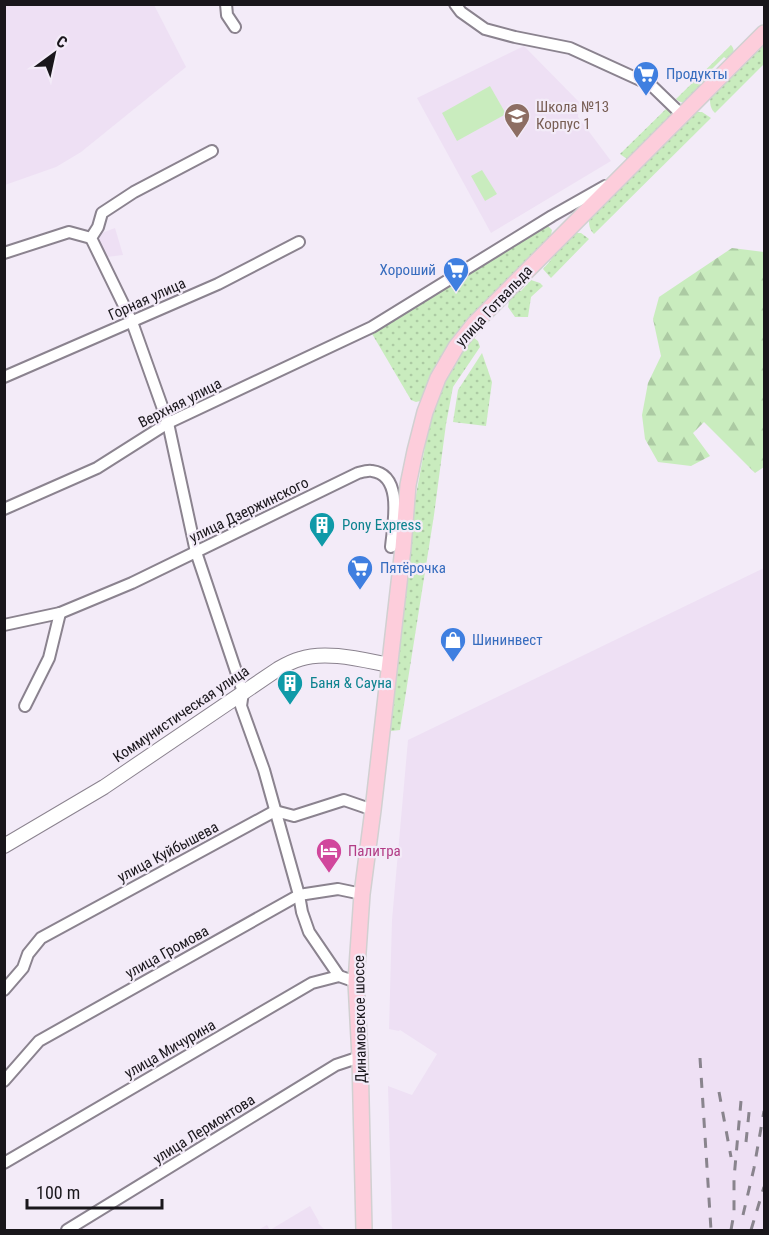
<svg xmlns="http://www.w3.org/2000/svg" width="769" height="1235" font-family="'Roboto Condensed',sans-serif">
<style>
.built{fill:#eee0f4}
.grass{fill:url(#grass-dots)}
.forest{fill:url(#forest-firs)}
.garden{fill:#c9ecbe}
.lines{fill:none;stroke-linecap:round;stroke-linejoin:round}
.street-casing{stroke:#8b838f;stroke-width:14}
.secondary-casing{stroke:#8b838f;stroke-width:16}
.primary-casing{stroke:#d1d0d1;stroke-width:18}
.street{stroke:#fff;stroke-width:10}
.secondary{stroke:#fff;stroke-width:14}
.primary{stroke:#fdcddb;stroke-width:15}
.rail{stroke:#89848d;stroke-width:3;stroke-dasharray:10 10;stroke-linecap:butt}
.labels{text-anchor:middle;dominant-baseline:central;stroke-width:4.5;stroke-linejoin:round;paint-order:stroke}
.shop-label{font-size:15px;fill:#366cbe;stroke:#f3ebf8;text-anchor:start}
.education-label{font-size:15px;fill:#785e54;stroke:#f3ebf8;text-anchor:start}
.street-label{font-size:15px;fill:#19161b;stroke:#f3ebf8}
.culture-label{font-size:15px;fill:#0d838f;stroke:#f3ebf8;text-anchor:start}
.hotel-label{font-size:15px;fill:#b23c85;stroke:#f3ebf8;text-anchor:start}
</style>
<defs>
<pattern id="grass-dots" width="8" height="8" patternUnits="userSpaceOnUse" patternTransform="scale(1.5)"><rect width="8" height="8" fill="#c9ecbe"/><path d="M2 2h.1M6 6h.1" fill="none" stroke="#accaa3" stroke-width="1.8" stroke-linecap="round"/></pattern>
<pattern id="forest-firs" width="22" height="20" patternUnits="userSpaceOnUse" patternTransform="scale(1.5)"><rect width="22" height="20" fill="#c9ecbe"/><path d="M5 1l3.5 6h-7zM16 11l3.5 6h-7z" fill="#accaa3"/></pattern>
</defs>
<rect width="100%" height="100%" fill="#f3ebf8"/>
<g class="built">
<path d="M4,5H154L186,67L81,152L56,167L5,185Z"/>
<path d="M524,46L579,102L578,117L611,161L491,233L417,98Z"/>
<path d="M115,228L123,255L107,257L100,244L99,234Z"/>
<path d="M764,568V1230H392L388,1086L412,1095L437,1054L400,1030L399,1031L389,1029L392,920L408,740Z"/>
<path d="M310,1206L319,1222L318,1223L325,1230H258L267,1225L270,1230Z"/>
</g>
<g class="grass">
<path d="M764,42V64L715,113C710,108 710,104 710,97Z"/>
<path d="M731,45C736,50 733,55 728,60L724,57L705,76L706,83L686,102C682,103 679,102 676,99Z"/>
<path d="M668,107L671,110V115L669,119L627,159L620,154Z"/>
<path d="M695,112H702L711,118L594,234C589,229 589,225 589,218Z"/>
<path d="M543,226H548L552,230L551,235L470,319L432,375L420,401L416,402L411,400L371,332Z"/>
<path d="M574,233H581L589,239L551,278L543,269L551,260L552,254Z"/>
<path d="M531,280L540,283L543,286L531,297L528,317H515L508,307L510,296L516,291H521Z"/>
<path d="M474,338L478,341L480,347L453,387L446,424L434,515L400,730L391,731L387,729L413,511L430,420L444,381L469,339Z"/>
<path d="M482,353L492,382L486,426L453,422L458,390Z"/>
</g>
<path class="forest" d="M732,248L764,252V467L755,473L704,422L693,433L710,456L691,466L658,462L645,439L642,415L648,383L661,356L653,319L659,297Z"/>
<g class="garden">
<path d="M490,86L506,114L457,141L442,113Z"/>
<path d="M482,170L497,194L485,201L471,176Z"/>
</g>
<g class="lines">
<g class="street-casing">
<g id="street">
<path d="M226,4L227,15L235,27"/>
<path d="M455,4L461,12L485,29L515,37L570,48L651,85L682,115"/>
<path d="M212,151L134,192L102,213L98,227L91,238L132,322L168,423L196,552L243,692L241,706L264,770L299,895L302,912L309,932L339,976"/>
<path d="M4,253L69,232L91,238"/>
<path d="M4,377L218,284L299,242"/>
<path d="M4,509L97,468L168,423L372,327L552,216L605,186"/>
<path d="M4,625L60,613L132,583L358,473C362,472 368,470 372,471C404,475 393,525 391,547"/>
<path d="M25,706L49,658L60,613"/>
<path d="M4,990L23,968L28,954L41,938L275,811L294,816L344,800L373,810"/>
<path d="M4,1081L39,1041L299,895L338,889L362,894"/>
<path d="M4,1163L312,983L339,976L356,982"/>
<path d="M67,1230L336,1065L360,1057"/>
</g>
</g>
<g class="secondary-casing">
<path id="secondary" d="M4,846L104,787L278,669C285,665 292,661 300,659C326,650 363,660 389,665"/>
</g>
<g class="primary-casing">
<path id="primary" d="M364,1230L360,1057L356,982L362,894L373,810L403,548L408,485L415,451L425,412L438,378L456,347L475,323L764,33"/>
</g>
<use href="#street" class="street"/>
<use href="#secondary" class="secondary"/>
<use href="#primary" class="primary"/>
<g class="rail">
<path d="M700,1058L711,1230"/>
<path d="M719,1092L731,1157"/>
<path d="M746,1142L750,1103"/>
<path d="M743,1215L754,1168L764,1111"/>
<path d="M731,1230L734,1213V1178L741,1101"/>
<path d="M751,1230L764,1187"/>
</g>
</g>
<defs>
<g id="supermarket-pin" transform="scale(1.35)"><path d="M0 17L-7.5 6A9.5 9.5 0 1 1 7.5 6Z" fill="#3f7fe0" stroke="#f3ebf8"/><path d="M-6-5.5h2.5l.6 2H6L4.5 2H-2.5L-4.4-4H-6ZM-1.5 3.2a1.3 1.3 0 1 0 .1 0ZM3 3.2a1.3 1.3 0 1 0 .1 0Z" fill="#fff"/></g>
<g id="school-pin" transform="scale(1.35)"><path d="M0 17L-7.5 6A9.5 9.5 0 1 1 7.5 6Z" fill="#8d6e63" stroke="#f3ebf8"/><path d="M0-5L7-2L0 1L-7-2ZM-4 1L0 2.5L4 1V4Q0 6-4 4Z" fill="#fff"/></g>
<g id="building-pin" transform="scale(1.35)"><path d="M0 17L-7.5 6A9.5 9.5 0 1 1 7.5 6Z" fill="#0f9aa8" stroke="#f3ebf8"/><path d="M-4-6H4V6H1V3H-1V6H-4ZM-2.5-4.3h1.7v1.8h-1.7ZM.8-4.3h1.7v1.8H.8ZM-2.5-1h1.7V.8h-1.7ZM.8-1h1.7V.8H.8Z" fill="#fff"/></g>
<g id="shop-pin" transform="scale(1.35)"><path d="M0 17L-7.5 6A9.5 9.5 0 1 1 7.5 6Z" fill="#3f7fe0" stroke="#f3ebf8"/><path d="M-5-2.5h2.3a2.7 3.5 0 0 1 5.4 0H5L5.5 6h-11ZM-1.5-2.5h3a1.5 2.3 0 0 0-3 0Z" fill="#fff"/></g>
<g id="hotel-pin" transform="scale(1.35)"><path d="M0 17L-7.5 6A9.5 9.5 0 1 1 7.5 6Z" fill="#d1479c" stroke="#f3ebf8"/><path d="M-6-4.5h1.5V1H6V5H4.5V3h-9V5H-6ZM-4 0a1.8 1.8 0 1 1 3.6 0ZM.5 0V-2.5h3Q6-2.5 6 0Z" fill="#fff"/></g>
</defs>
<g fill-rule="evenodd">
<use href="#supermarket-pin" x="646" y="74"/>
<use href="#school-pin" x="517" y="116"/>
<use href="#supermarket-pin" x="456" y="270"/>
<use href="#building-pin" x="322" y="525"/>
<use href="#supermarket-pin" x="360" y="568"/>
<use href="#shop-pin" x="453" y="640"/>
<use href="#building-pin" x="290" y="683"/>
<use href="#hotel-pin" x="329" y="851"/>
</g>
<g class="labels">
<g class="shop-label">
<text x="666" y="74">Продукты</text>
<text x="436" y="270" text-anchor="end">Хороший</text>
<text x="380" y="568">Пятёрочка</text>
<text x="472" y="640">Шининвест</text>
</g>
<g class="education-label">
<text x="536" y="107">Школа №13<tspan x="536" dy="17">Корпус 1</tspan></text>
</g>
<g class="street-label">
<text transform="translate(147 299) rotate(-24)">Горная улица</text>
<text transform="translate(494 306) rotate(-47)">улица Готвальда</text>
<text transform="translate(180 403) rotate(-27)">Верхняя улица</text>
<text transform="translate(249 510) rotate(-26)">улица Дзержинского</text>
<text transform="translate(181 714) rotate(-34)">Коммунистическая улица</text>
<text transform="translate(168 852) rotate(-28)">улица Куйбышева</text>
<text transform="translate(167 952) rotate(-29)">улица Громова</text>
<text transform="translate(360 1019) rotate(-91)">Динамовское шоссе</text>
<text transform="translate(170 1049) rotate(-30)">улица Мичурина</text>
<text transform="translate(204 1129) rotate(-32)">улица Лермонтова</text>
</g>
<g class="culture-label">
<text x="342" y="525">Pony Express</text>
<text x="310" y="683">Баня &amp; Сауна</text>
</g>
<g class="hotel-label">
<text x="348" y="851">Палитра</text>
</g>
</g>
<rect width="769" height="1235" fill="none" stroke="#19161b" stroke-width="12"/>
<g transform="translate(54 54) rotate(33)" stroke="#f3ebf8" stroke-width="4.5" paint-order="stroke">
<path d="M0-4.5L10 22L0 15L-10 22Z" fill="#19161b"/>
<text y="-9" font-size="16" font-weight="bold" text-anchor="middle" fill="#19161b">С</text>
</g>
<path d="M27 1199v9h135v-9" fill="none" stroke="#19161b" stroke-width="3"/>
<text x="36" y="1199" font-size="18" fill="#19161b" stroke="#f3ebf8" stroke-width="4.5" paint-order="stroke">100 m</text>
</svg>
